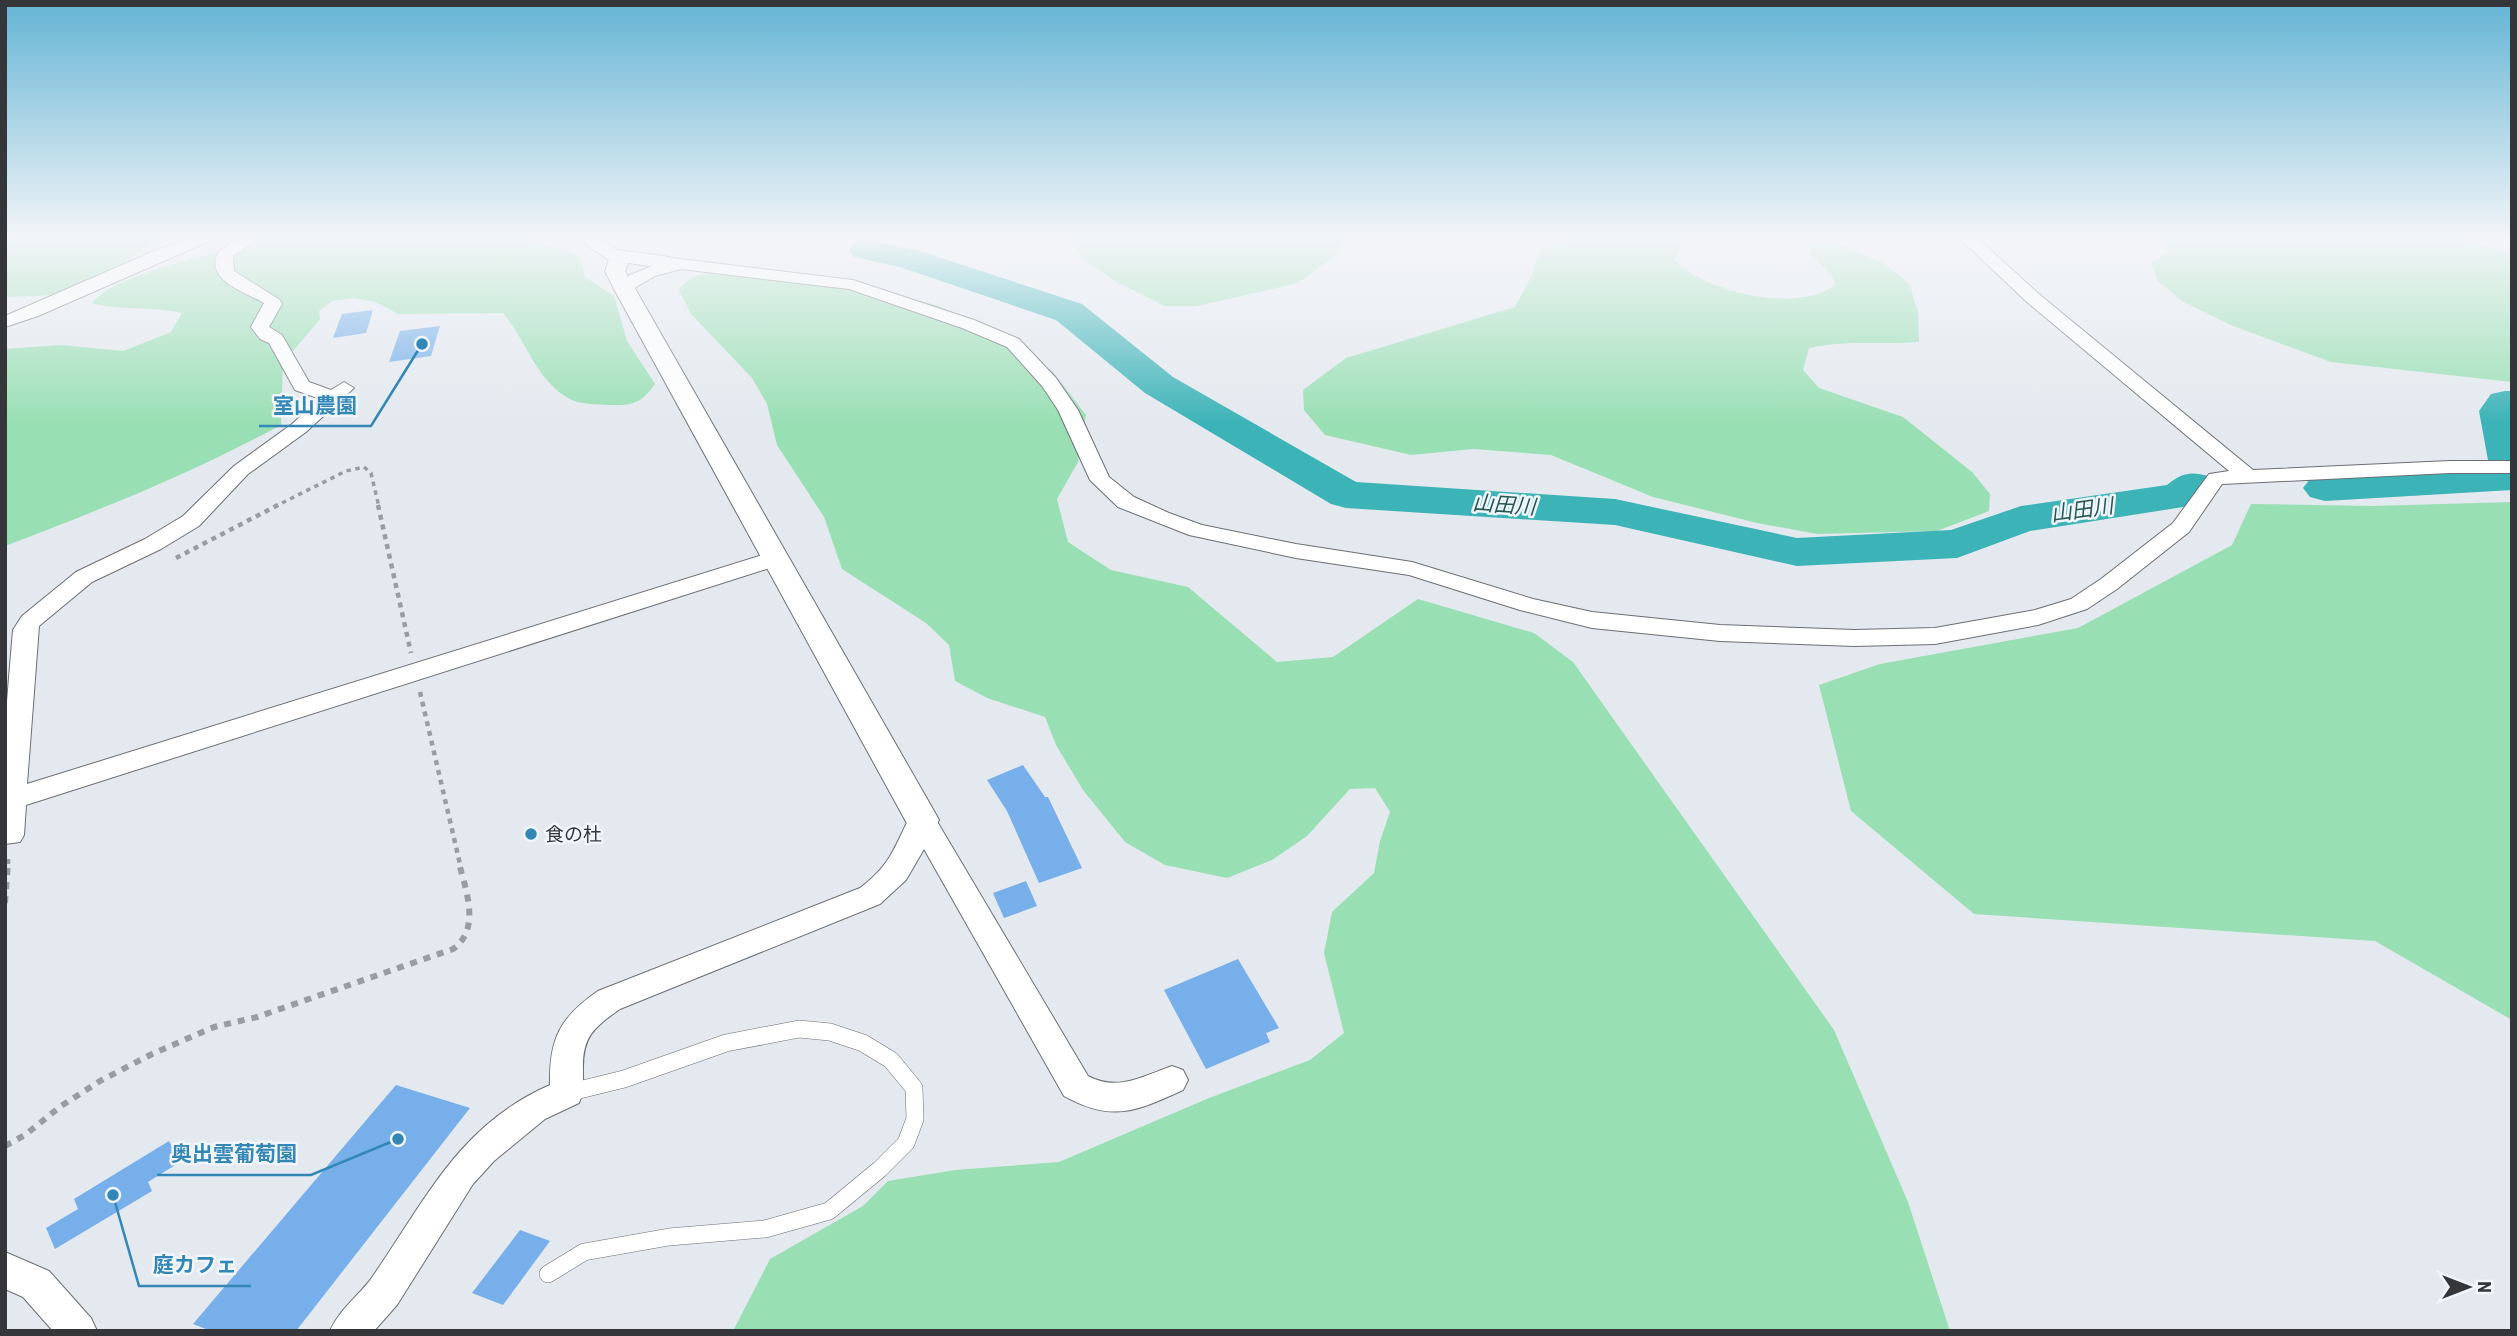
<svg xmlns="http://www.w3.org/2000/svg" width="2517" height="1336" font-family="'Roboto Condensed','Noto Sans JP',sans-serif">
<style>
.green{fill:#99dfb4}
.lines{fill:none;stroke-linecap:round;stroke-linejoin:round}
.river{fill:#3bb3b7;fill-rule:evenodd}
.building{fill:#76afe9}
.service-casing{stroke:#6a6f74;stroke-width:18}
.minor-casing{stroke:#6a6f74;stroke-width:2}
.tertiary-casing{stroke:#6a6f74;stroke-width:2}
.path-far2{stroke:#999ca1;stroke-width:3.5;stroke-dasharray:4.5 4.5;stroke-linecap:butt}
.path-far1{stroke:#999ca1;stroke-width:4.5;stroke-dasharray:5 5;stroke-linecap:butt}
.path{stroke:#999ca1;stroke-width:6;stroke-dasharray:7 7;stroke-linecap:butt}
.service{stroke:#fff;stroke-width:17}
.minor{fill:#fff;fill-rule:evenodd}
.tertiary{fill:#fff;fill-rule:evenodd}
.poi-dot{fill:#3387b7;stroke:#f1f6fc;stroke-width:2.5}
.labels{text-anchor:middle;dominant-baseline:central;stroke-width:5;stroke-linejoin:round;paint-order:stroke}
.poi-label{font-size:19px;fill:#343639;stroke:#f1f6fc;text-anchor:start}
.water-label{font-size:21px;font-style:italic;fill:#255758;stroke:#f1f6fc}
.leader{fill:none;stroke:#3387b7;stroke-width:2.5}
.callout-dot{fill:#3387b7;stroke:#f1f6fc;stroke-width:2.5}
.callout-label{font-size:21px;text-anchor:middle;font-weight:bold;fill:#3387b7;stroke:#f1f6fc;stroke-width:5;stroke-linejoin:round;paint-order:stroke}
</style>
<rect width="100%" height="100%" fill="#e4e9ef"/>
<g class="green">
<path d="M5,236H160C127,261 96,285 55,294C39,297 21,296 5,297Z"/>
<path d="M263,236H528L531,241L580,256L585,277L614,296L627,341L655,384C642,402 634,406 610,405C597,404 580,405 568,398C536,380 526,340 503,313L398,314L376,302L353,298L332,301L319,311L320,319L283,363L281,425C192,473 100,510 5,546V349L61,345L123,351L171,332L182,313C151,306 124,311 92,303C118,271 222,255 263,236Z"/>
<path d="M1068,236H1342L1338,253L1298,283L1197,306H1165L1115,281L1082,258Z"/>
<path d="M1578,236H1681V245L1674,260C1705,292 1800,315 1836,284L1828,271L1809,253L1816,244L1836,243L1881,262L1909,283L1918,312L1919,342C1881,345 1847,340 1809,348L1803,370L1819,388L1903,417L1972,472L1990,494L1989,511L1937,531L1817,534L1757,523L1653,497L1551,455L1474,449L1411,455L1325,435L1304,410L1303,390L1346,358L1515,307L1530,279L1541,249Z"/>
<path d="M2167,236H2447L2512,254V382L2331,362L2233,326L2182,301L2158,281L2151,263L2168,252Z"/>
<path d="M728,272L877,291L936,305L982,324L1025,351L1053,372L1086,415L1078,462L1057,499L1068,542L1111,570L1188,587L1277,662L1333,657L1418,599L1534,633L1573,662L1834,1030L1908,1202L1950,1331H733L770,1259L863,1206L888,1181L955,1170L1059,1162L1209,1098L1310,1060L1344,1033L1324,953L1332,912L1374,873L1380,841L1390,812L1375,788L1350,789L1307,836L1272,860L1227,878L1165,865L1125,842L1083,790L1056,745L1045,717L987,698L955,681L949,645L926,623L842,569L824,517L777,445L767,404L752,378L691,314L679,290C692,272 706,273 728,272Z"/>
<path d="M2512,502V1020L2375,941L1974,914L1851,811L1819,685L1880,664L2078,628L2232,545L2251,504L2372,506Z"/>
</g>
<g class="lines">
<g class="river">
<path d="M866,240L920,251L1082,304L1173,377L1356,482L1615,499L1797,538L1951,530L2021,506L2167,485C2181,473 2191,471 2208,476L2215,485L2196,505L2030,531L1957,558L1797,566L1615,525L1346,508L1331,504L1145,393L1056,320L900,267L854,257L849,250L854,243Z"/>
<path d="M2505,391H2512V490L2325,501L2310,497L2303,488L2310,479L2325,475L2492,467L2488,460L2479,411L2491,394Z"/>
</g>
</g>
<g class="building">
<path d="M373,310L366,333L333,338L342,314Z"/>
<path d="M440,326L431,356L389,362L400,331Z"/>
<path d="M1023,765L1045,797H1048L1082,868L1039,883L1007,811L987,780Z"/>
<path d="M1026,881L1037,906L1004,918L993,893Z"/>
<path d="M1238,959L1279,1028L1266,1033L1270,1042L1206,1069L1164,990Z"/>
<path d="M396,1085L470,1108L296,1331H211L193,1324Z"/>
<path d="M169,1141L180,1162L148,1182L152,1191L55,1249L46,1228L78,1209L74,1199Z"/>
<path d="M520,1230L550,1241L503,1305L472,1293Z"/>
</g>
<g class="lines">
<g class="service-casing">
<path id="service" d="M548,1274L584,1252L669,1237L765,1229L829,1211L880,1169L906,1143L915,1119L914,1088L891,1060L863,1043L830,1032L799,1029L726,1043L624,1079L567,1093"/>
</g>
<g class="minor-casing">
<g id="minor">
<path d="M195,236H221L38,316L5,327V316L154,251Z"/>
<path d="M243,236H263L233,256L234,271L280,300L282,304L269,327L282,335L309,382L331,390L344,382L354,388L306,432L248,474L199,526L161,549L92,582L39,626L27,784L766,554H782L785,559L782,564L26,805L24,835L20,842L5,844V725L13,630L22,616L76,572L145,539L183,516L234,466L292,424L320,399L295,390L269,343L260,339L251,327L264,303C245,292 203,280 219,251Z"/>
<path d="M1957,236H1975L2040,295L2253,470L2450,461H2512V473H2450L2222,484L2189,532L2117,589L2087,609L2038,625L1935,644L1855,646L1720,641L1592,628L1520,610L1409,575L1296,558L1189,535L1118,507L1090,480L1058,410L1042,386L1007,347L962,328L849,289L681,269L655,276L624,294L615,289L630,275L657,264L658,258L664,257L853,280L974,320L1019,339L1056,378L1078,410L1109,477L1134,497L1169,513L1202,525L1296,544L1412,562L1533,599L1592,612L1720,625L1855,630L1935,628L2035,610L2071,599L2101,579L2173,523L2209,474L2229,471L2027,302Z"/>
<path d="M922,810L932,813L1088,1076C1118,1092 1143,1076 1172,1066L1183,1070L1188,1080L1183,1090C1137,1111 1112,1123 1064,1096L924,849L906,880L880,904L620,1009C593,1028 582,1037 583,1071C583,1084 584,1092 579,1103L545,1119L494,1161L473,1184L397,1305L374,1331H330C340,1308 360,1295 373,1276C426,1199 460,1124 550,1085C549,1039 560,1017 598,991L860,888C893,863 894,846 912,813Z"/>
<path d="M5,1252L49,1271L91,1318L97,1331H53L23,1297L5,1289Z"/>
</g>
</g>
<g class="tertiary-casing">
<path id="tertiary" d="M573,236H596L617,250L664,256L671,258L674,262L671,266L664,268L628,263L625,271L934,811L939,820L934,829L922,832L910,829L614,289L605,271L609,260Z"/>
</g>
<path class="path-far2" d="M274,507L346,471L364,467L371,473L379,507"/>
<g class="path-far1">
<path d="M378,505L411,653"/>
<path d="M176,558L278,505"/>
<path d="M420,692L460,864"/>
<path d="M8,864V857"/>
</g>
<g class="path">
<path d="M5,903L8,863"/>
<path d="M5,1146L25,1135L61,1106L100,1081L152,1054L214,1027L257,1017L453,949C481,929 466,891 459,863"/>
</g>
<use href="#service" class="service"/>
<use href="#minor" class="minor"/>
<use href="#tertiary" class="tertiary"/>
</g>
<linearGradient id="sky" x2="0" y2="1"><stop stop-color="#63b4d4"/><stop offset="0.56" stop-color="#f3f5f8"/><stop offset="1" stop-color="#f3f5f8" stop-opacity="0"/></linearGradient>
<rect width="2517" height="424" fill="url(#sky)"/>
<circle class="poi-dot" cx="531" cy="834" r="7"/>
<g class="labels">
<g class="poi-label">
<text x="545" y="834">食の杜</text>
</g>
<g class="water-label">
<text transform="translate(1504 505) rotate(4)">山田川</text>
<text transform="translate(2082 510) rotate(-8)">山田川</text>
</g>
</g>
<path class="leader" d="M422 344L371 426H259M398 1139L311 1175H157M113 1195L139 1286H251"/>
<g class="callout-dot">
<circle cx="422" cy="344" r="7"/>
<circle cx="398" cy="1139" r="7"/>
<circle cx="113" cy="1195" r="7"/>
</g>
<g class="callout-label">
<text x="315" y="413">室山農園</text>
<text x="234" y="1161">奥出雲葡萄園</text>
<text x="195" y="1272">庭カフェ</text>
</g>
<rect width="2517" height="1336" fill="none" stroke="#343639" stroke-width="14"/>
<g transform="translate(2468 1287) rotate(90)" stroke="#f1f6fc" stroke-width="5" paint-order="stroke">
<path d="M0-5L12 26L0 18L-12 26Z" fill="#343639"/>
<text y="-10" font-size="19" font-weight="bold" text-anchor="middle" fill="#343639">N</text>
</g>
</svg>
